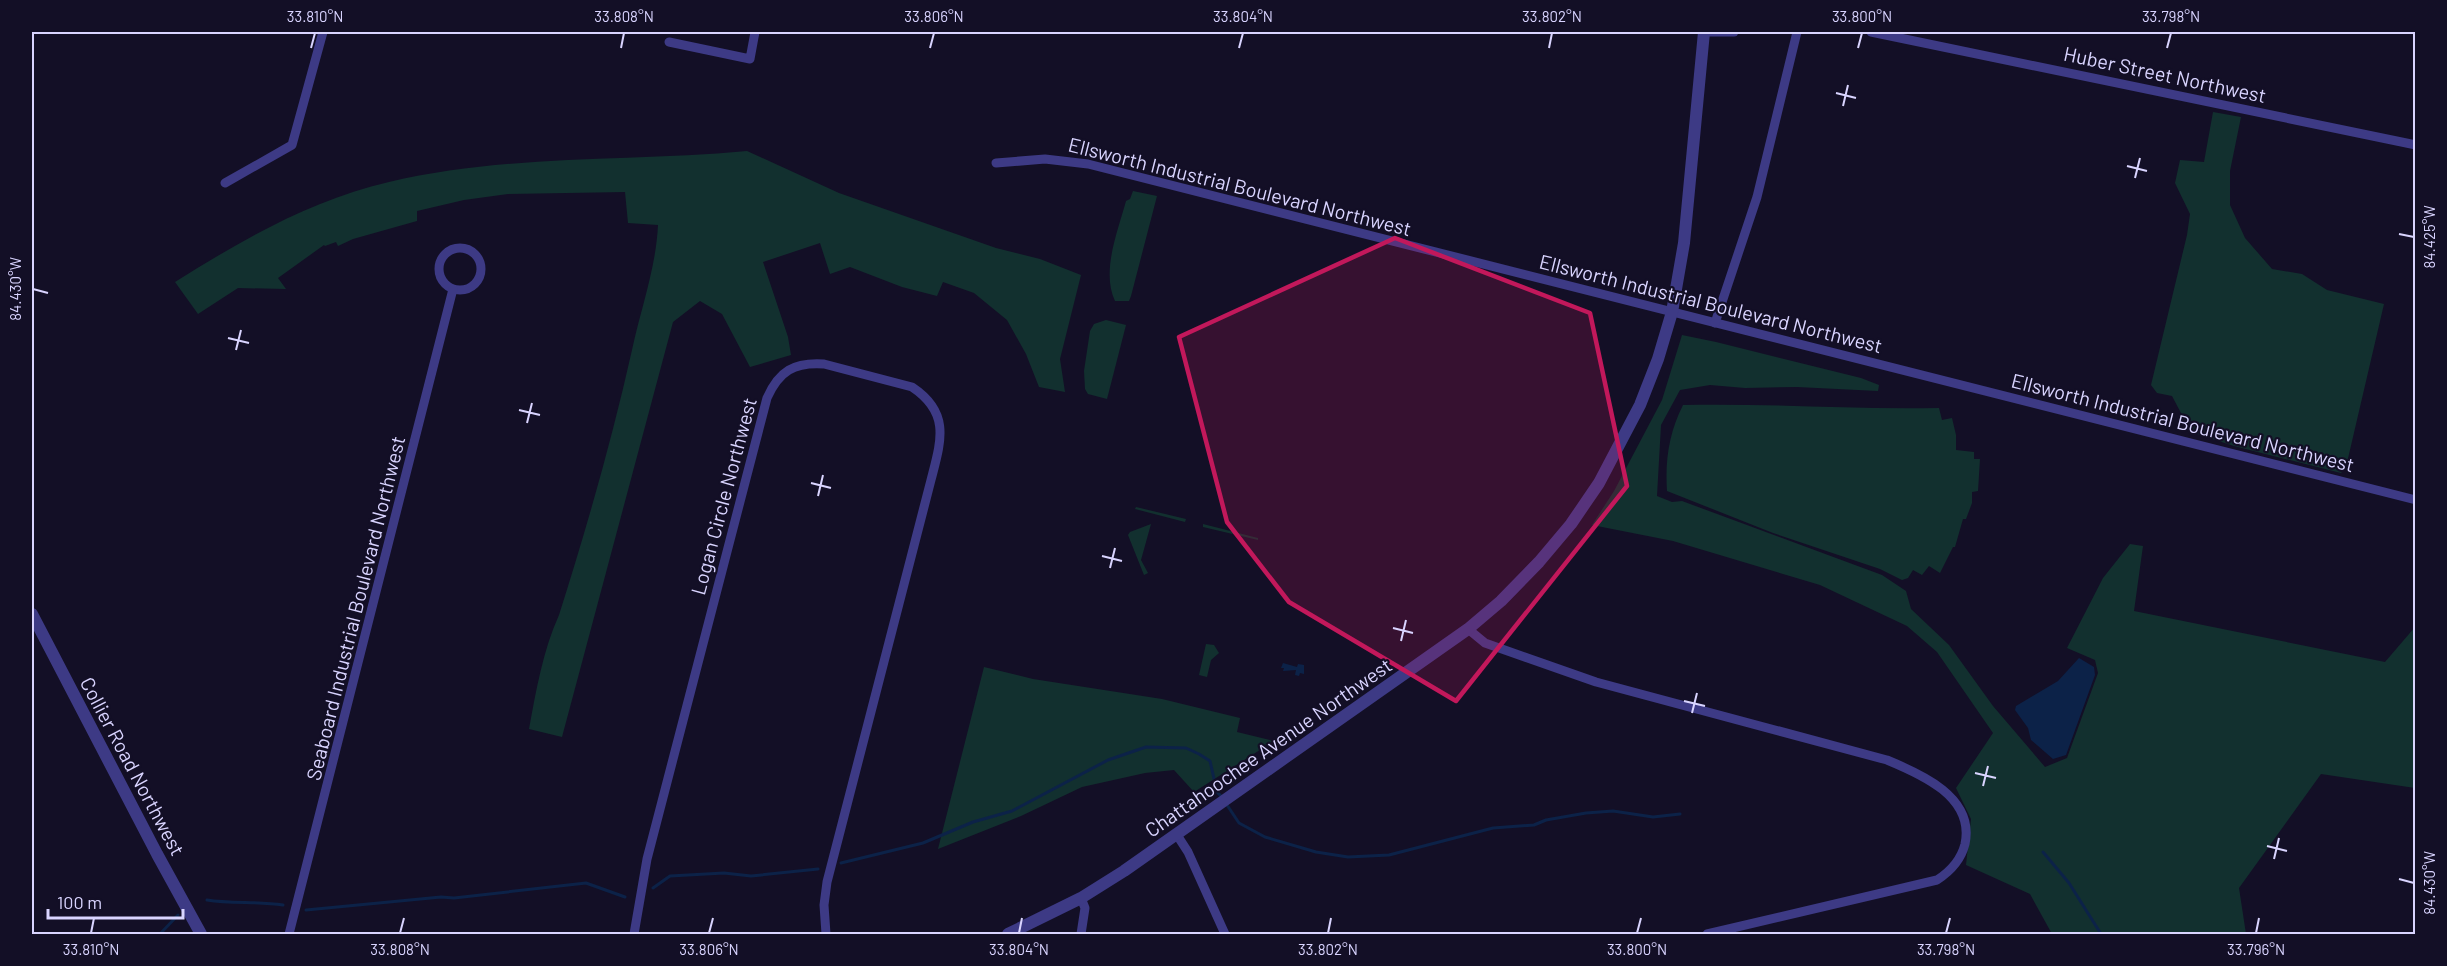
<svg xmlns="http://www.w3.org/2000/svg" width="2447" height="966" font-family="Barlow,sans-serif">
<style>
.green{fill:#12302f}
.water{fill:#0c2248}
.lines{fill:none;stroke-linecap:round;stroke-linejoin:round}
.stream{stroke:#0c2248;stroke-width:3}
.minor{stroke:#3d3a85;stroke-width:9}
.tertiary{stroke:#3d3a85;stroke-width:12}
.marked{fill:#c2185b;fill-opacity:0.2;stroke:#c2185b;stroke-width:4.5;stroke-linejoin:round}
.ticks{fill:none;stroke:#d9d4ff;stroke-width:2}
.labels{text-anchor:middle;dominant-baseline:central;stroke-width:4.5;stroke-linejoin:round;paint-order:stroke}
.street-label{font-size:20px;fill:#d9d4ff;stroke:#130f26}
.neatline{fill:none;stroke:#d9d4ff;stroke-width:2}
.ticks-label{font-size:15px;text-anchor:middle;fill:#d9d4ff}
</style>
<rect width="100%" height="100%" fill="#130f26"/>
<g class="green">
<path d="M2213,112L2241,117L2230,171V205L2245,238L2272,269L2302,274L2327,290L2384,304L2346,467L2341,473L2234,446L2191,432L2172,396L2157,393L2151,385L2187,235L2190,214L2175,183L2180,160L2204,162Z"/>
<path d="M747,151L839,193L996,248L1040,259L1081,275L1060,359L1065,392L1039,387L1026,354L1007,320L974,293L943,282L937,296L902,287L850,267L830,274L820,243L763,262L788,337L791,355L750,367L722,314L700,301L673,322L562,737L529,729C536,691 543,650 559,615C587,527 612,439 632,350C641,308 656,268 658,225L628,223L625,192L508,194L464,200L417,211V221L353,239L338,246L336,242L325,246L324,245L278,278L286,289L238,288L198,314L175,282C242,240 311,200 389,182C507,154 628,162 747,151Z"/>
<path d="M1133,191L1157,196L1131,296L1129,301H1115C1101,271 1118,231 1126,201L1130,199Z"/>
<path d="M1106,320L1126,325L1107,399L1088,394L1085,389L1084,371L1090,331L1094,324Z"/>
<path d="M1682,335L1716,342L1861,378L1879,385L1878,391L1797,387L1745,388L1710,385L1680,390L1661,425L1657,496L1672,502L1682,501L1882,575L1906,591L1911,609L1949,645L1993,706L2045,767L2067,758L2098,673L2095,660L2067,648L2103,578L2130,544L2143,546L2134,611L2385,662L2415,627V788L2321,774L2239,888L2246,934H2052L2030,894L1966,865L1971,819L1956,788L1993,733L1937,652L1907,626L1820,585L1673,541L1592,525L1614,491L1662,400Z"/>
<path d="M1683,405C1769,403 1854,410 1939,408L1942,420L1952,418L1956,435V450L1974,452V459H1980L1978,491L1972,492V503L1966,519H1963L1955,547H1953L1940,573L1929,566L1922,575L1913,570L1908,578L1902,580L1880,569L1773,533L1667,491C1665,460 1669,433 1683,405Z"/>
<path d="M1136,507L1186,519L1185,522L1135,509Z"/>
<path d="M1151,524L1141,560L1148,573L1144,575L1128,535L1130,532Z"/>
<path d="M1203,524L1258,538V540L1203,527Z"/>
<path d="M1206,644L1214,645L1219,653L1211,660L1207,677L1199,675Z"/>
<path d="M984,667L1033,679L1162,699L1240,718L1237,732L1274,741L1194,792L1174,770L1145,773L1082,787L1021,816L938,849Z"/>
</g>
<g class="water">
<path d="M2079,658L2094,667L2095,675L2066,755L2053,759L2031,740L2028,728L2015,710L2016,706L2058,681Z"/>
<path d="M1283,663L1297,667L1298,664L1304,665V674L1300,673L1299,676L1295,675L1296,670L1283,671L1284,668H1281Z"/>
</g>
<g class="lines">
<g class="stream">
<path d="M1225,802L1239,823L1265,837L1316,852L1348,857L1389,855L1493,828L1534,825L1546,820L1586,813L1613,811L1653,817L1680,814"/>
<path d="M2043,852L2069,883L2101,934"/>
<path d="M841,863L923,843L973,822L1012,811L1108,760L1146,747L1186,748L1199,754L1210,761L1217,792L1222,797"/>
<path d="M653,888L670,876L724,873L751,876L818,869"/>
<path d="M207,900C232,904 258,901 283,905"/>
<path d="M306,910L441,897L454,898L586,883L625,897"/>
<path d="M160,934L178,915"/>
</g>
<g class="minor">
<path d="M1704,32H1734"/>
<path d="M1871,32L2416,145"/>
<path d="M669,42L750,59L755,32"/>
<path d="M996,163L1045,159L1088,164L2416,500"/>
<path d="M225,183L292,145L323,32"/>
<circle cx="460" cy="269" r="21"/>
<path d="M1715,323L1757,197L1797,32"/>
<path d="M1468,629L1485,643L1596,682L1887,760C1921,774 1975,797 1965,844C1961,860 1951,871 1937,880L1707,934"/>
<path d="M1177,835L1188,852L1225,934"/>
<path d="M1081,898L1085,908L1081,934"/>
<path d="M289,934L453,289"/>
<path d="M634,934L647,859L767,398C779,371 794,362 824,364L912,387C951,413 941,441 931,480L827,882L824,905L826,934"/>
</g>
<g class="tertiary">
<path d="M32,614L157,854L201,934"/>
<path d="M1008,934L1081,898L1124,871L1468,629L1501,601L1539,562L1571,524L1599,483L1640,405L1658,359L1672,312L1684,243L1704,32"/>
</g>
</g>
<path class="marked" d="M1395,238L1590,313L1627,486L1456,701L1289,602L1227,522L1179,337Z"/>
<path class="ticks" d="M311,48L315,33M621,48L624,33M930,48L934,33M1239,48L1243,33M1549,48L1552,33M1858,48L1862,33M2167,48L2171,33M1836,93L1856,98M1843,106L1848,85M2127,166L2147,171M2135,178L2140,158M2399,234L2414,237M33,289L48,293M228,338L249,343M236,350L241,330M519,410L540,415M527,423L532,403M811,483L831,488M818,496L823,475M1102,556L1122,561M1110,568L1115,548M1393,628L1413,633M1401,641L1406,620M1684,701L1705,706M1692,713L1697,693M1975,773L1996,778M1983,786L1988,766M2267,846L2287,851M2274,859L2279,838M2399,879L2414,883M91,933L94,918M400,933L404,918M709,933L713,918M1019,933L1022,918M1328,933L1331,918M1637,933L1641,918M1946,933L1950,918M2256,933L2259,918"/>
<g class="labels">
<g class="street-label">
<text transform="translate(2165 74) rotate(12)">Huber Street Northwest</text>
<text transform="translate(1240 186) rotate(14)">Ellsworth Industrial Boulevard Northwest</text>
<text transform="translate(1711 303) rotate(14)">Ellsworth Industrial Boulevard Northwest</text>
<text transform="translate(2183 422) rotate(14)">Ellsworth Industrial Boulevard Northwest</text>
<text transform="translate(723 496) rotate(-75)">Logan Circle Northwest</text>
<text transform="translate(355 608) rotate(-76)">Seaboard Industrial Boulevard Northwest</text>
<text transform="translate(1268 747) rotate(-35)">Chattahoochee Avenue Northwest</text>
<text transform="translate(133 766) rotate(62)">Collier Road Northwest</text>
</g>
</g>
<rect width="2447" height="966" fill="none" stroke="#130f26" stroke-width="66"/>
<path d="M48 909v9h135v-9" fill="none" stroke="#d9d4ff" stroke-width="3"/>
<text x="57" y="909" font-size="18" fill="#d9d4ff" stroke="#130f26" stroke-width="4.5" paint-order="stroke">100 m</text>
<rect x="33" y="33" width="2381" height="900" class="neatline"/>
<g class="ticks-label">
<text x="315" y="22">33.810°N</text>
<text x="624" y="22">33.808°N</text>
<text x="934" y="22">33.806°N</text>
<text x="1243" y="22">33.804°N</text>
<text x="1552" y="22">33.802°N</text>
<text x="1862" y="22">33.800°N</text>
<text x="2171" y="22">33.798°N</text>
<text transform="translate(2430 237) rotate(-90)" y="5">84.425°W</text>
<text transform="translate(16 289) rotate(-90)" y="5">84.430°W</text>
<text transform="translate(2430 883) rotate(-90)" y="5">84.430°W</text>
<text x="91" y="955">33.810°N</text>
<text x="400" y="955">33.808°N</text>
<text x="709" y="955">33.806°N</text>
<text x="1019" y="955">33.804°N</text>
<text x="1328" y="955">33.802°N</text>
<text x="1637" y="955">33.800°N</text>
<text x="1946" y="955">33.798°N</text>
<text x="2256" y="955">33.796°N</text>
</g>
</svg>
